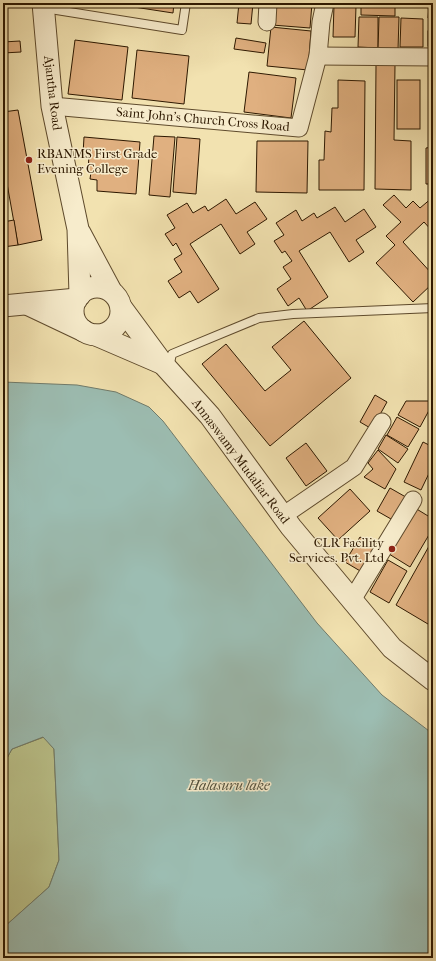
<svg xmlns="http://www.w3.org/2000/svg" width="436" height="961" font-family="'IM FELL French Canon',serif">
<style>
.green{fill:#bbc38b;stroke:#746e46}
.water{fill:#9cbdb2;stroke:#707b6b}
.building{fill:#e0b080;stroke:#2d1800}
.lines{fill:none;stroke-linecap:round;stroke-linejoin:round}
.service-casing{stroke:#5e4a2c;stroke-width:10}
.minor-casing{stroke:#5e4a2c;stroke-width:19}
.tertiary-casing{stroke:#5e4a2c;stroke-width:23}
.service{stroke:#f7eccc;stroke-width:8}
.minor{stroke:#f7eccc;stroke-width:17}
.tertiary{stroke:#f7eccc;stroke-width:21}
.poi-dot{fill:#8f2418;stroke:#f7eccc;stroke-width:1.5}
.labels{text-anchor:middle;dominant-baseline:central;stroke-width:3;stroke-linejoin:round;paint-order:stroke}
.street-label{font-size:13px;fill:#2d1800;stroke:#f7eccc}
.poi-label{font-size:13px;fill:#2d1800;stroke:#f7eccc;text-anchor:start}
.water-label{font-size:14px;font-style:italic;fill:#54523e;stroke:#f7eccc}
</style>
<rect width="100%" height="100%" fill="#f2e2b0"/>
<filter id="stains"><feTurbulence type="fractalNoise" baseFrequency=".005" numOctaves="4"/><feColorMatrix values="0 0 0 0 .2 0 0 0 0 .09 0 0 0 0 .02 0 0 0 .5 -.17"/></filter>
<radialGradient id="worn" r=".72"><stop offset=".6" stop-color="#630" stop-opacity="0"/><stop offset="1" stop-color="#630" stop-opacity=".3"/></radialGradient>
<path class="green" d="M44,737L54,749L59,860L49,887L3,928V765L12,749Z"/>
<path class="water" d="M3,382L77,385L116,392L149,407L163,421L317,623L382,695L433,734V958H3V928L49,887L59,860L54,749L43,737L12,749L3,765Z"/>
<g class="building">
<path d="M108,3H174L173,13Z"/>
<path d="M239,3H253L251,24L237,23Z"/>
<path d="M274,3H312L310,28L272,25Z"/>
<path d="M361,3H395V16L361,15Z"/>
<path d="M334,5L356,6L355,37H333Z"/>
<path d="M429,6H433V18H428Z"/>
<path d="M359,17H378V48L358,47Z"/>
<path d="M379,17H399L398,50H378Z"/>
<path d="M401,18L423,19V47H400Z"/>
<path d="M271,27L311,31L308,70L267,66Z"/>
<rect x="428" y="31" width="5" height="15"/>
<path d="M236,38L266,43L264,53L234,49Z"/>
<path d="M75,40L128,47L122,100L68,94Z"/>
<path d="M20,41L21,52L3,53V42Z"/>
<path d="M137,50L189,56L184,104L132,98Z"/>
<path d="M376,65H395L394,140L411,141V190L375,189Z"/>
<path d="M249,72L296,78L291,118L244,112Z"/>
<path d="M338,80L365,81L364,190H319V160H324L325,131L331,132L332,108H338Z"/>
<rect x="397" y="80" width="23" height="49"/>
<path d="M18,110L42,240L18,245L3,161V112Z"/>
<path d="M154,136L175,137L170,197L149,195Z"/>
<path d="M84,137L140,142L136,194L97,191V180L90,179L91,172H88L89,155L83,154Z"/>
<path d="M177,137L200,139L196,194L173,192Z"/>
<path d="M257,141H308L307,193L256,192Z"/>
<path d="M433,147V184H426V148Z"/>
<path d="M394,195L406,208L413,201L420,208L433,197V232L424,222L403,242L433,275V283L413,302L376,263L395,245L386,236L401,222L383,205Z"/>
<path d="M226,199L236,214L255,202L267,219L247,232L255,244L240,254L221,224L190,244L219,289L198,303L190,291L179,298L168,281L182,272L174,259L182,254L176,243L173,246L165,234L175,228L167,215L187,203L193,213L205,206L208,211Z"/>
<path d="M335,207L345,222L364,209L376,227L356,240L364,252L349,262L330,232L299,251L328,297L307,311L299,298L288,306L277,289L291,279L283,267L292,261L285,251L282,253L274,241L284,235L276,223L296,210L302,221L314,213L317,218Z"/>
<path d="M14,220L18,245L3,247V222Z"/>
<path d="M304,321L351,378L270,446L202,364L226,344L265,391L291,370L272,347Z"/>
<path d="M375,395L387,402L372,429L360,422Z"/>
<path d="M406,401H433V403L420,427L398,415Z"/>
<path d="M397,417L419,429L408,447L387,435Z"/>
<path d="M386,435L408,449L398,463L378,449Z"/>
<path d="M423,442L433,447V465L421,490L404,482Z"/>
<path d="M306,443L327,471L306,486L286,458Z"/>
<path d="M378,450L396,469L385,489L364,477L373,469L368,463Z"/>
<path d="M390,488L411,500L398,523L377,511Z"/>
<path d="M350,489L370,511L338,540L318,518Z"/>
<path d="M415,508L433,519V528L410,567L389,554Z"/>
<path d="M360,537L382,550L367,575L345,562Z"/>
<path d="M433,539V627L396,605Z"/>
<path d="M388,560L407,571L389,603L370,592Z"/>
</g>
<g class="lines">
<g class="service-casing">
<g id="service">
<path d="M44,8L182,30L186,3"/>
<path d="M169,367L172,354L259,318L293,314L433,308"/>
</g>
</g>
<g class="minor-casing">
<g id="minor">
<path d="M267,22L268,3"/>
<path d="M318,56L433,57"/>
<path d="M52,106L299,128L318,56L321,22L325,3"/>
<path d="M284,515L354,467L382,422"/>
<path d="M352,600L413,500"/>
</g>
</g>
<g class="tertiary-casing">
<g id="tertiary">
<path d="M43,3L52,106L78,229L80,295"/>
<path d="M80,233L111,291"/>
<circle cx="97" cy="311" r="24"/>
<path d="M27,304L84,331"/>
<path d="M3,306L77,299"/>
<path d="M121,307L163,364L210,416L291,527L392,648L433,680"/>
<path d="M96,335L161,363"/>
</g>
</g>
<use href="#service" class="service"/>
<use href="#minor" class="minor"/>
<use href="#tertiary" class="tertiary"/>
</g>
<g class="poi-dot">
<circle cx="29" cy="160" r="4"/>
<circle cx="392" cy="549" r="4"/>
</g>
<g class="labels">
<g class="street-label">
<text transform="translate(53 93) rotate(83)">Ajantha Road</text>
<text transform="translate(203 119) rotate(5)">Saint John's Church Cross Road</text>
<text transform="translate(241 461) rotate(53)">Annaswamy Mudaliar Road</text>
</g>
<g class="poi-label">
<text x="37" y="153">RBANMS First Grade<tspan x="37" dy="15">Evening College</tspan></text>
<text x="384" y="542" text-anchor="end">CLR Facility<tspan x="384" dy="15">Services. Pvt. Ltd</tspan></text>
</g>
<g class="water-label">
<text x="229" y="785">Halasuru lake</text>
</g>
</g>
<rect width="436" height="961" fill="none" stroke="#f2e2b0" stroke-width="16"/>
<rect x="4" y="4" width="428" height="953" fill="none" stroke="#2d1800" stroke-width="2"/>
<rect x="8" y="8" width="420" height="945" fill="none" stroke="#2d1800"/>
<rect width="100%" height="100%" filter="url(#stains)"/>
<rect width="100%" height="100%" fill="url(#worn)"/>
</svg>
